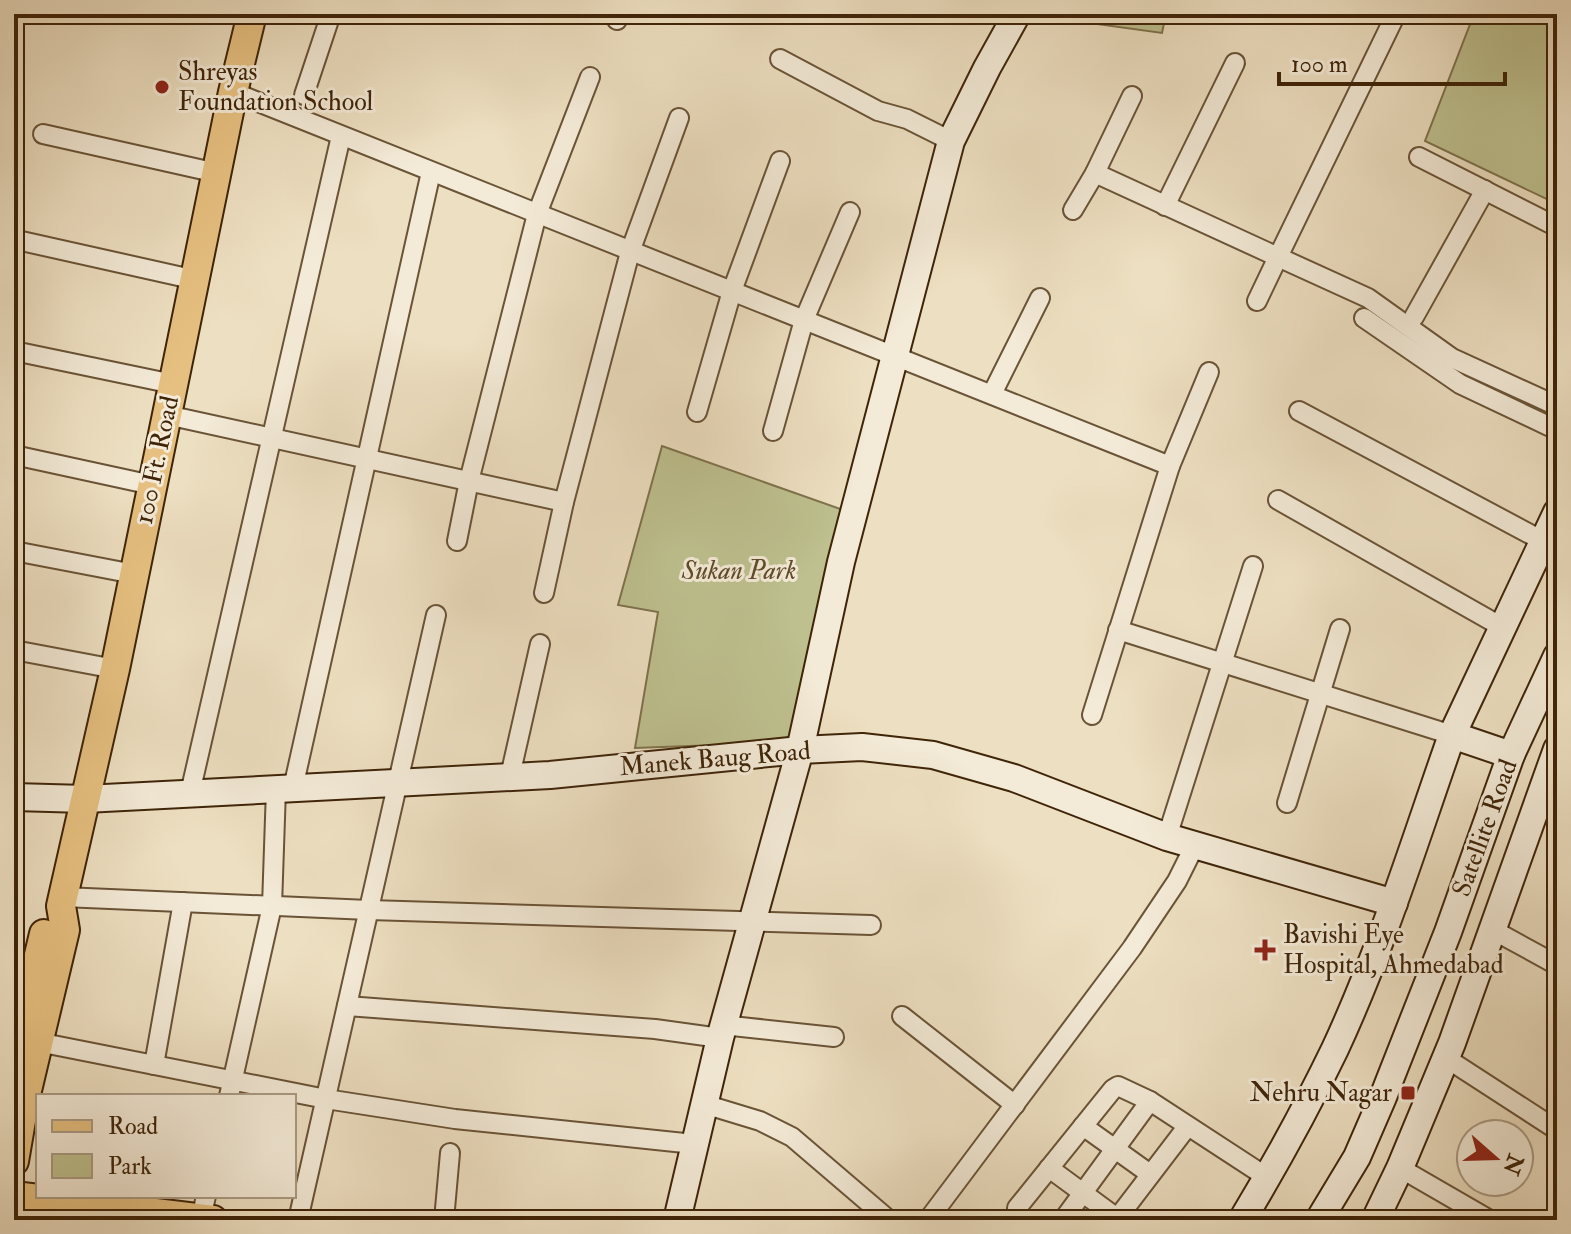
<svg xmlns="http://www.w3.org/2000/svg" width="1571" height="1234" font-family="'IM FELL Double Pica',serif">
<style>
.green{fill:#bec08f;stroke:#7e724c;stroke-width:2}
.lines{fill:none;stroke-linecap:round;stroke-linejoin:round}
.street-casing{stroke:#6a5336;stroke-width:22}
.secondary-casing{stroke:#3f2408;stroke-width:30}
.primary-casing{stroke:#3f2408;stroke-width:32}
.street{stroke:#f3ead7;stroke-width:18}
.secondary{stroke:#f3ead7;stroke-width:26}
.primary{stroke:#e6c080;stroke-width:28}
.poi-dot{fill:#8f2418;stroke:#f3ead7;stroke-width:3}
.labels{text-anchor:middle;dominant-baseline:central;stroke-width:6;stroke-linejoin:round;paint-order:stroke}
.poi-label{font-size:26px;fill:#3f2408;stroke:#f3ead7;text-anchor:start}
.street-label{font-size:26px;fill:#3f2408;stroke:#f3ead7}
.park-label{font-size:26px;font-style:italic;fill:#5f4b2a;stroke:#f3ead7}
</style>
<rect width="100%" height="100%" fill="#eddfc1"/>
<filter id="stains"><feTurbulence type="fractalNoise" baseFrequency=".0025" numOctaves="4"/><feColorMatrix values="0 0 0 0 .2 0 0 0 0 .09 0 0 0 0 .02 0 0 0 .5 -.17"/></filter>
<radialGradient id="worn" r=".72"><stop offset=".6" stop-color="#630" stop-opacity="0"/><stop offset="1" stop-color="#630" stop-opacity=".3"/></radialGradient>
<g class="green">
<path d="M1024,14H1166L1162,33Z"/>
<path d="M1474,14H1557V204L1425,141Z"/>
<path d="M662,446L846,511L794,742L635,748L658,612L618,605Z"/>
</g>
<g class="lines">
<g class="street-casing">
<g id="street">
<path d="M617,20L620,14"/>
<path d="M780,59L878,111L907,119L951,141"/>
<path d="M233,92L1170,466L1092,715"/>
<path d="M304,95L331,14"/>
<path d="M1132,96L1095,173L1278,257L1396,14"/>
<path d="M43,134L217,173"/>
<path d="M1419,157L1557,227"/>
<path d="M1165,206L1235,63"/>
<path d="M1073,210L1095,173"/>
<path d="M17,240L196,280"/>
<path d="M1257,301L1278,257L1368,298L1452,358L1557,406"/>
<path d="M1414,317L1485,190"/>
<path d="M1364,318L1460,384L1557,430"/>
<path d="M14,351L173,384"/>
<path d="M992,394L1040,298"/>
<path d="M1299,411L1543,541"/>
<path d="M697,412L732,291L780,161"/>
<path d="M167,415L564,502"/>
<path d="M773,431L804,320L850,212"/>
<path d="M14,455L152,485"/>
<path d="M1170,466L1209,372"/>
<path d="M1278,500L1502,627"/>
<path d="M457,541L469,481L537,214L590,77"/>
<path d="M14,551L134,574"/>
<path d="M544,593L564,502L630,252L679,118"/>
<path d="M1118,630L1452,735"/>
<path d="M14,650L115,669"/>
<path d="M510,776L540,644"/>
<path d="M293,788L431,172"/>
<path d="M190,793L341,136"/>
<path d="M1287,803L1340,629"/>
<path d="M1167,837L1253,566"/>
<path d="M63,897L369,910L871,925"/>
<path d="M1493,930L1557,965"/>
<path d="M347,1006L655,1029L720,1038"/>
<path d="M902,1016L1015,1105"/>
<path d="M723,1025L834,1037"/>
<path d="M38,1042L326,1099L455,1119L694,1144"/>
<path d="M1446,1058L1557,1130"/>
<path d="M154,1065L183,902"/>
<path d="M229,1096L272,906L276,789"/>
<path d="M704,1104L760,1121L792,1137L889,1220"/>
<path d="M1083,1126L1150,1174"/>
<path d="M1049,1168L1117,1218"/>
<path d="M1400,1168L1490,1220"/>
<path d="M201,1219L206,1196"/>
<path d="M298,1220L436,615"/>
<path d="M444,1220L450,1153"/>
<path d="M928,1220L1132,948L1177,881L1195,845"/>
<path d="M1025,1220L1017,1213V1208L1113,1089L1118,1086L1150,1101L1268,1178"/>
<path d="M1063,1220L1150,1101"/>
<path d="M1116,1220L1187,1127"/>
</g>
</g>
<g class="secondary-casing">
<g id="secondary">
<path d="M1452,735L1557,512"/>
<path d="M14,797L85,799L550,775L800,750L862,747L933,755L1014,778L1167,837L1394,903"/>
<path d="M677,1220L720,1038L800,750L841,562L951,141L987,68L1017,14"/>
<path d="M1242,1220C1275,1165 1307,1107 1335,1049C1382,948 1415,840 1452,735L1511,755"/>
<path d="M1319,1220L1357,1157L1383,1097L1448,932L1511,755L1557,656"/>
<path d="M1375,1220L1400,1168L1452,1043L1557,749"/>
</g>
</g>
<g class="primary-casing">
<g id="primary">
<path d="M14,1060L44,934"/>
<path d="M14,1161L24,1103L65,930L61,906L63,897L115,669L233,92L252,14"/>
<path d="M14,1196L213,1220"/>
</g>
</g>
<use href="#street" class="street"/>
<use href="#secondary" class="secondary"/>
<use href="#primary" class="primary"/>
</g>
<g class="poi-dot">
<circle cx="162" cy="87" r="8"/>
<path d="M1261 938h8v8h8v8h-8v8h-8v-8h-8v-8h8z"/>
<rect x="1400" y="1085" width="16" height="16" rx="4"/>
</g>
<g class="labels">
<g class="poi-label">
<text x="178" y="72">Shreyas<tspan x="178" dy="30">Foundation School</tspan></text>
<text x="1283" y="935">Bavishi Eye<tspan x="1283" dy="30">Hospital, Ahmedabad</tspan></text>
<text x="1392" y="1093" text-anchor="end">Nehru Nagar</text>
</g>
<g class="street-label">
<text transform="translate(157 460) rotate(-78)">100 Ft. Road</text>
<text transform="translate(715 759) rotate(-5)">Manek Baug Road</text>
<text transform="translate(1485 828) rotate(-70)">Satellite Road</text>
</g>
<g class="park-label">
<text x="739" y="571">Sukan Park</text>
</g>
</g>
<rect width="1571" height="1234" fill="none" stroke="#eddfc1" stroke-width="48"/>
<rect x="16" y="16" width="1539" height="1202" fill="none" stroke="#3f2408" stroke-width="4"/>
<rect x="24" y="24" width="1523" height="1186" fill="none" stroke="#3f2408" stroke-width="2"/>
<rect x="36" y="1094" width="260" height="104" fill="#f3ead7" stroke="#ab9b84" stroke-width="2"/>
<rect x="52" y="1120" width="40" height="12" fill="#e6c080" stroke="#ab9b84" stroke-width="2"/>
<text x="108" y="1134" font-size="24" fill="#3f2408">Road</text>
<rect x="52" y="1154" width="40" height="24" fill="#bec08f" stroke="#ab9b84" stroke-width="2"/>
<text x="108" y="1174" font-size="24" fill="#3f2408">Park</text>
<g transform="translate(1495 1158) rotate(110)"><circle r="38" fill="#f3ead7" stroke="#ab9b84" stroke-width="2"/>
<path d="M0-6L14 30L0 20L-14 30Z" fill="#8f2418"/>
<text y="-12" font-size="22" font-weight="bold" text-anchor="middle" fill="#3f2408">N</text>
</g>
<path d="M1279 72v12h226v-12" fill="none" stroke="#3f2408" stroke-width="4"/>
<text x="1291" y="72" font-size="24" fill="#3f2408" stroke="#f3ead7" stroke-width="6" paint-order="stroke">100 m</text>
<rect width="100%" height="100%" filter="url(#stains)"/>
<rect width="100%" height="100%" fill="url(#worn)"/>
</svg>
